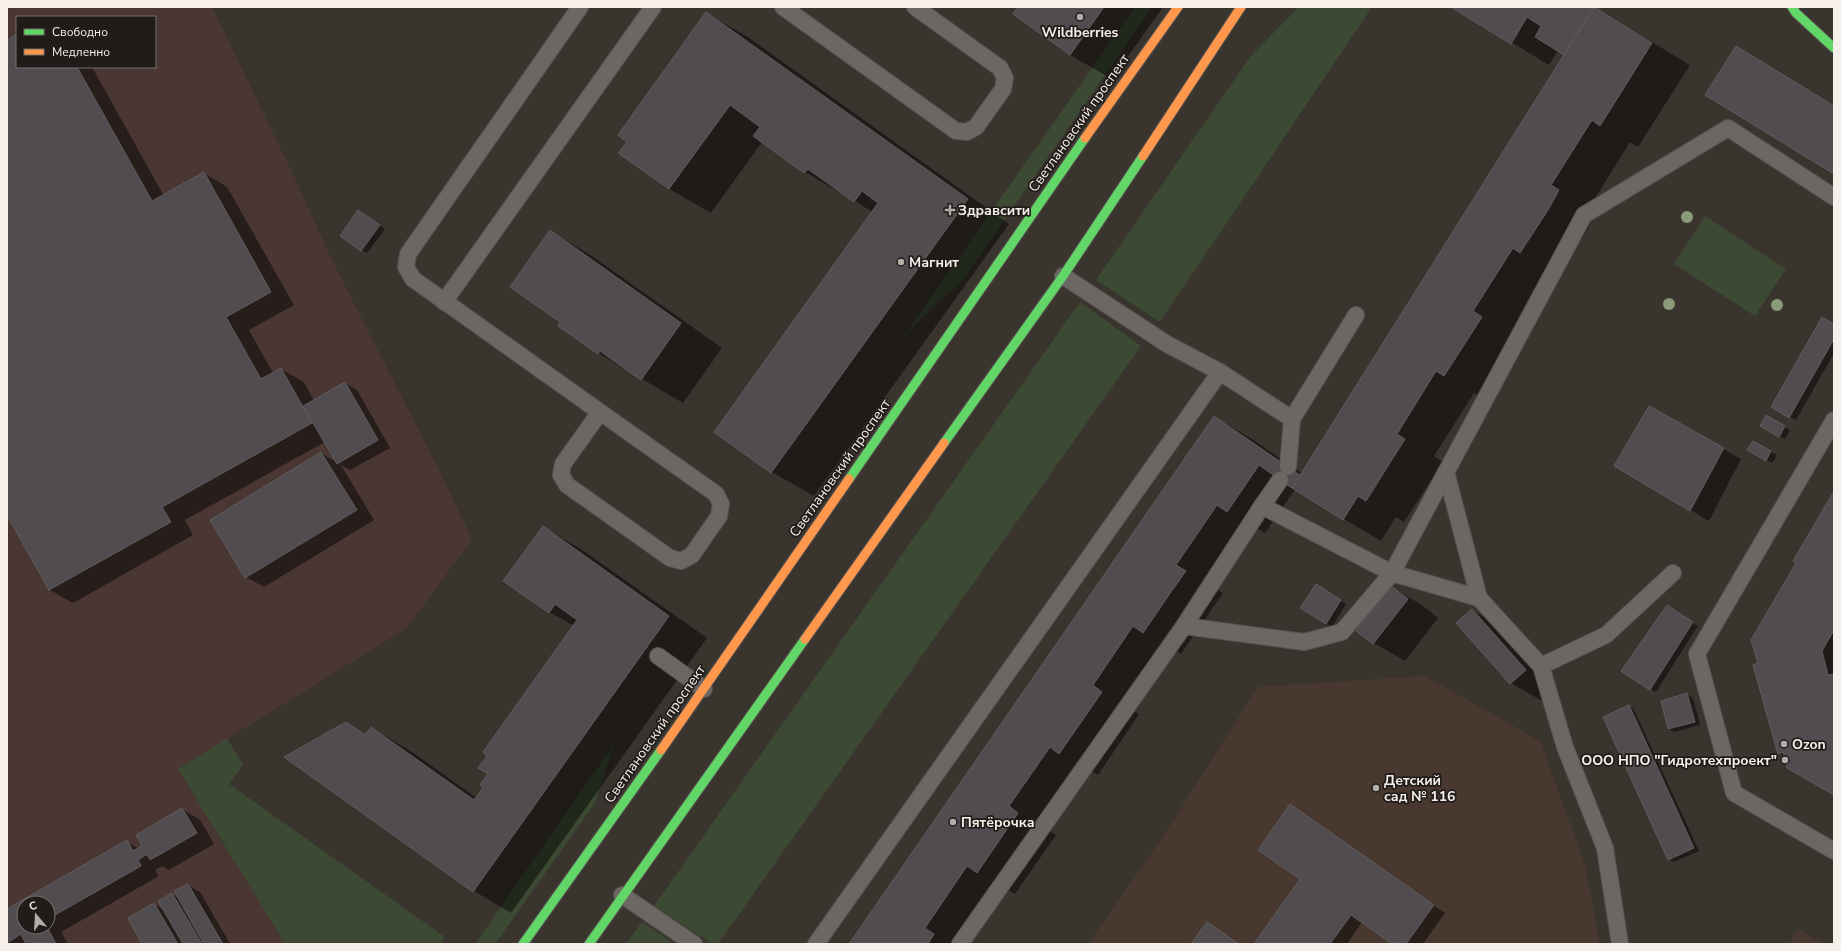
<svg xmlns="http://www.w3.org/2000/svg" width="1841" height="951" font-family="'Nunito Sans',sans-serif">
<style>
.industrial{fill:#4a3733;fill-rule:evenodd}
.education{fill:#49382f}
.green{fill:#3d4a33}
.shadow{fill:#0007;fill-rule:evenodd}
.building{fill:#514c4f;stroke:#605d5c}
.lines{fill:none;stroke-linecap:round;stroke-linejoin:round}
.lane-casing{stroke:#58534f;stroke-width:18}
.fast-casing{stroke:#58534f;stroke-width:11}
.slow-casing{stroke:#58534f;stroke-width:11}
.lane{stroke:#6b6764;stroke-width:16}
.fast{stroke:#63d668;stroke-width:9}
.slow{stroke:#ff974d;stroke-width:9}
.tree{fill:#8a9b79}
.poi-dot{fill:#b4aea9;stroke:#211c19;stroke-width:1.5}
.labels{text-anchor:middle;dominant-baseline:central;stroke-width:3.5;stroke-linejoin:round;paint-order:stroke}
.poi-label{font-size:14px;font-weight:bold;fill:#f6efea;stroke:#211c19;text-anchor:start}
.street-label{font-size:14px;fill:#f6efea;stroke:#211c19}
</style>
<rect width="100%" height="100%" fill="#3a342f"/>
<path class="industrial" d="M7,7H212L290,168L333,262L439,470L472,539L407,628L178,769L285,944H7ZM17,17H155V67H17ZM24,903H48V927H24Z"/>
<g class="education">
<path d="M1425,676L1540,741L1585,865L1600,944H1088L1164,835L1258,687Z"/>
<path d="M1798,929L1823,944H1789Z"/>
</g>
<g class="green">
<path d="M1135,7H1152L965,277L903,337Z"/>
<path d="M1299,7H1372L1160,322L1096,280L1250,57Z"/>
<path d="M1705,216L1786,269L1755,316L1674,264Z"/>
<path d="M1080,302L1141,346L718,944H713L654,906Z"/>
<path d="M227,738L243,765L229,784L445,937L440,944H285L178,769Z"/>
<path d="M614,744L595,803L495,944H475Z"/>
<path d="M642,922L674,944H626Z"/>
</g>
<g class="shadow">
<path d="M1019,7H1163L1112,79L1070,55L1014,14Z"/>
<path d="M1453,7H1594L1690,65L1638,147L1630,142L1589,208L1596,212L1586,232L1558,274L1551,269L1510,334L1519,339L1482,397L1474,393L1434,456L1443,462L1404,522L1396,517L1381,541L1344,519L1296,488L1265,533L1255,527L1214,587L1223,593L1181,654L1171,648L1130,708L1139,714L1098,775L1088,769L1046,829L1056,835L1015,894L1005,888L966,944H850L1215,417L1252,439L1303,474L1566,55L1558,50L1549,65Z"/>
<path d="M706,13L748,37L1009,224L814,496L772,472L715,432L873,212L805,172L762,142L711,213L669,189L620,153Z"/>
<path d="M17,35V67H92L164,196L204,173L227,187L294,305L249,330L273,373L281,369L304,382L314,401L345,383L357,390L390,448L350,470L341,465L374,520L264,587L246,577L321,453L336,462L325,442L185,520L193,535L73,603L50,590L7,513V41Z"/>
<path d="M359,211L385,229L367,253L361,250Z"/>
<path d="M550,231L592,256L722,348L683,403L598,353L562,322Z"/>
<path d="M1834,326V353L1796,420L1772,407Z"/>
<path d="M1649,407L1741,459L1709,521L1616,466Z"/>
<path d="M1766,417L1790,430L1785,439L1761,426Z"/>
<path d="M1753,442L1777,455L1772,463L1749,450Z"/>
<path d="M1834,493V794L1779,753L1759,664L1797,563Z"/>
<path d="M543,527L581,549L707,638L511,913L474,891L346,723L366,735L372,728L409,750L477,798L574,626L549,612Z"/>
<path d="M1391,587L1422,605L1438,618L1405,661L1374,643Z"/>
<path d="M1322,588L1346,604L1332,627L1326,624Z"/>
<path d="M1667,607L1698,626L1656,692L1650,689Z"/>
<path d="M1472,610L1503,628L1557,688L1542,701L1511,683L1457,624Z"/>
<path d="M1687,694L1693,698L1700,725L1675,732L1669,729L1662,701Z"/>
<path d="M1629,706L1634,710L1699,851L1674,862L1668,859Z"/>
<path d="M1290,805L1445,913L1423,944H1394L1362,922L1347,944H1255L1301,879Z"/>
<path d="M182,809L200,820L214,844L169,870L162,866L155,870L159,876L61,932L68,944H7V911L127,842L139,849ZM24,903H48V927H24Z"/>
<path d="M188,885L200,892L230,944H144L154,904L164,910L172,894L179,898Z"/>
</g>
<g class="building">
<path d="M1018,7H1104L1070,55L1013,14Z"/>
<path d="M1451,7H1594L1564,55L1535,37L1541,26L1527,17L1511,44Z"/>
<path d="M1594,7L1652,43L1600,126L1592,120L1551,185L1559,190L1548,210L1520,253L1513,248L1473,311L1482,317L1444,376L1436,371L1397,434L1405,439L1366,501L1358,496L1343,520L1292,488Z"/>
<path d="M706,12L968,199L771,473L714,432L878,203L862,191L854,202L808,169L804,173L753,136L760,127L730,105L669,189L618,153L627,142L618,135Z"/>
<path d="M17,34V67H77L152,201L204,172L271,292L226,317L261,379L281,368L312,423L162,507L171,522L49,590L7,515V40Z"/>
<path d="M1736,46L1834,106V174L1705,95Z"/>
<path d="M358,210L380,225L361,251L340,236Z"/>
<path d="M550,230L681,323L641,380L600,351L598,354L558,326L560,322L510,287Z"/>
<path d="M1822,317L1834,324V339L1789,418L1771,407Z"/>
<path d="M345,382L378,440L337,464L303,406Z"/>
<path d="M1649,406L1724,448L1690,511L1614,466Z"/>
<path d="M1766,415L1785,426L1779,437L1760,426Z"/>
<path d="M1214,416L1301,476L1292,488L1259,465L1227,512L1217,505L1176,565L1186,571L1171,592L1143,633L1133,626L1093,685L1102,692L1059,754L1050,747L1009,806L1018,813L977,873L967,866L925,928L934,934L928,944H849Z"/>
<path d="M1753,441L1771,451L1766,461L1747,450Z"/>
<path d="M321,452L357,510L245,578L210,520Z"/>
<path d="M1834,491V630L1822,651L1828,675L1834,674V795L1787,768L1783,752L1778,754L1753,665L1758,663L1751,640L1796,563L1793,561Z"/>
<path d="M543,526L669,616L473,892L284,757L346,722L365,735L371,727L474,800L483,788L480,785L488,774L478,768L487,756L483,752L577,620L555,604L549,613L503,581Z"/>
<path d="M1316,584L1341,600L1326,624L1300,608Z"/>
<path d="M1391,586L1408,599L1373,644L1356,631Z"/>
<path d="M1667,605L1693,622L1650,690L1621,671Z"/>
<path d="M1472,609L1526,670L1510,684L1456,623Z"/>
<path d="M1687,693L1695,722L1668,729L1661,701Z"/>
<path d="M1629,705L1694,848L1668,860L1603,717Z"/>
<path d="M1290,804L1434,905L1406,944H1392L1351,915L1330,944H1254L1300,879L1258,850Z"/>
<path d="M182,808L197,833L150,860L147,854L138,860L141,866L48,919V903H24V927H47L56,944H26L21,934L7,943V909L127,840L133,851L142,846L136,835Z"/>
<path d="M188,884L223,944H204L174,891Z"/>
<path d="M172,893L202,944H183L158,901Z"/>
<path d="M154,903L178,944H142L128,918Z"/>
<path d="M1207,922L1239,944H1191Z"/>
</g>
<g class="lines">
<g class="lane-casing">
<g id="lane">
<path d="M580,7L408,254L406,267L413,279L600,412L563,464L561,475L567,485L670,558L681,561L692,555L719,516L721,504L716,494L600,412"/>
<path d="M783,7L956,131L967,132L976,127L1003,89L1005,78L1000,68L915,7"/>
<path d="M1063,276L1167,344L1220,372L1292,419L1288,467"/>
<path d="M444,302L653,7"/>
<path d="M1292,419L1356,315"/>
<path d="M1834,420L1697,654L1734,793L1834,851"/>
<path d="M1446,472L1479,598"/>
<path d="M1262,506L1280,480"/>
<path d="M1184,626L1304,642L1342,632L1392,573L1479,598L1541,666L1565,747L1605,848L1620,944"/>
<path d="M658,656L704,689"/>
<path d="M1541,666L1606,635L1673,573"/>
<path d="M622,895L694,944"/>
<path d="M816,944L1220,372"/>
<path d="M960,944L1184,626L1262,506L1392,573L1584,215L1728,128L1834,197"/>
</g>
</g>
<g class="fast-casing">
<g id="fast">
<path d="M1792,7L1796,13L1834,48"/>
<path d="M944,443L1063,276L1143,156"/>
<path d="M849,479L1085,138"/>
<path d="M523,944L661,750"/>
<path d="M589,944L805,639"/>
</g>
</g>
<g class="slow-casing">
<g id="slow">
<path d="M1085,138L1178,7"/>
<path d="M1143,156L1241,7"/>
<path d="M805,639L944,443"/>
<path d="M661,750L849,479"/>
</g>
</g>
<use href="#lane" class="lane"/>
<use href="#fast" class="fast"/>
<use href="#slow" class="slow"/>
</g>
<g class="tree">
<circle cx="1687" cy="217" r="6"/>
<circle cx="1669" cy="304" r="6"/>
<circle cx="1777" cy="305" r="6"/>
</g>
<g class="poi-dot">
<circle cx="1080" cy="17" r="4"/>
<path d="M948 204h4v4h4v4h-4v4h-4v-4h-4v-4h4z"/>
<circle cx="901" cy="262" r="4"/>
<circle cx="1784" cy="744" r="4"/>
<circle cx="1785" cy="760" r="4"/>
<circle cx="1376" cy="788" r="4"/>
<circle cx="953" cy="822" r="4"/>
</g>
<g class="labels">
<g class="poi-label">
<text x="1080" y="32" text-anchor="middle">Wildberries</text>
<text x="958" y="210">Здравсити</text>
<text x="909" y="262">Магнит</text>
<text x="1792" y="744">Ozon</text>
<text x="1777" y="760" text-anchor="end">ООО НПО "Гидротехпроект"</text>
<text x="1384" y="780">Детский<tspan x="1384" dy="16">сад № 116</tspan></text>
<text x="961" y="822">Пятёрочка</text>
</g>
<g class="street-label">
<text transform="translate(1079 123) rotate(-55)">Светлановский проспект</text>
<text transform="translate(840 468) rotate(-55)">Светлановский проспект</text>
<text transform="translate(655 734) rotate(-55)">Светлановский проспект</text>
</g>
</g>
<rect width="1841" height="951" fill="none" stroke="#f6efea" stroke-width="16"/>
<rect x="16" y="16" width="140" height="52" fill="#211c19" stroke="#76706d"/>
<rect x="24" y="29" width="20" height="6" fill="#63d668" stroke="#76706d"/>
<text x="52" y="36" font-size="12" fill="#f6efea">Свободно</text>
<rect x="24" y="49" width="20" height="6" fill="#ff974d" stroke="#76706d"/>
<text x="52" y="56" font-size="12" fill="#f6efea">Медленно</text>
<g transform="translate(36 915) rotate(342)"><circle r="19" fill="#211c19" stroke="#76706d"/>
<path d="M0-3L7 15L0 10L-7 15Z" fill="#b4aea9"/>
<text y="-6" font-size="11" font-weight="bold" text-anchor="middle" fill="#f6efea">С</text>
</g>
</svg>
